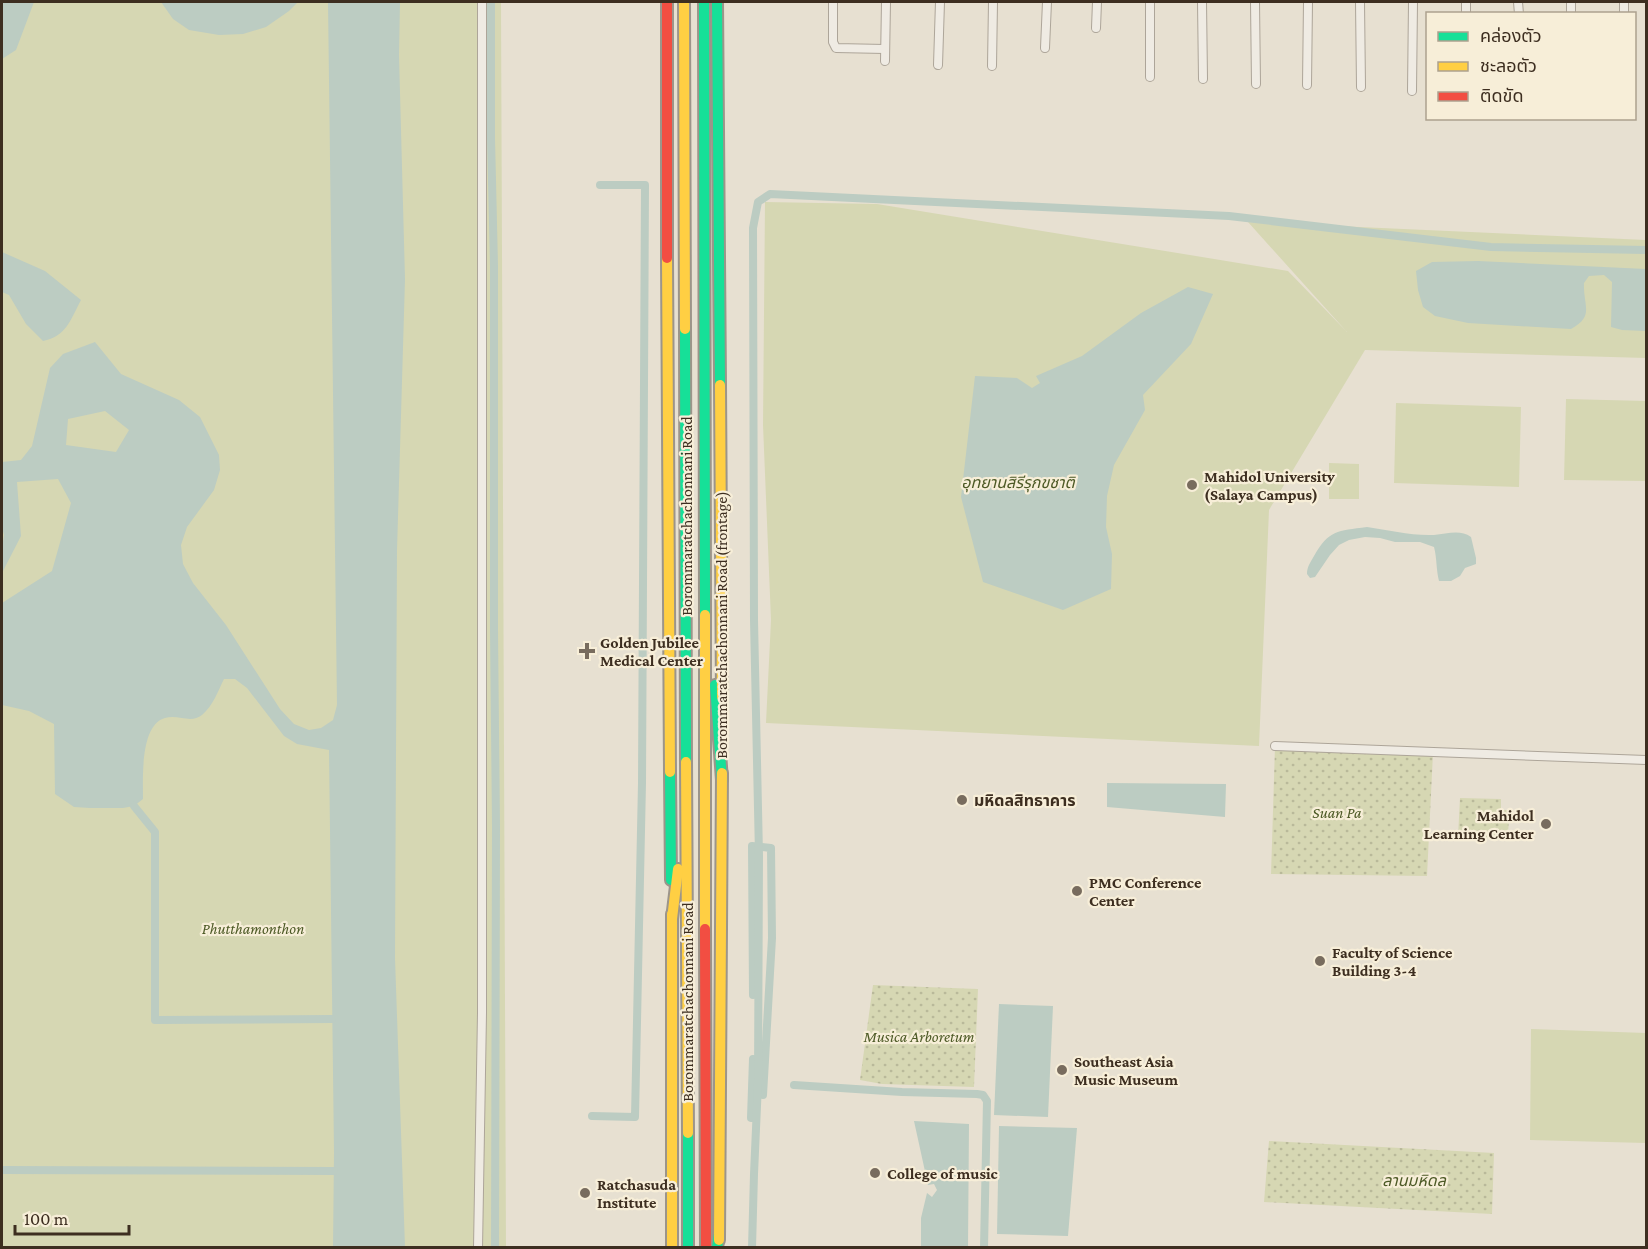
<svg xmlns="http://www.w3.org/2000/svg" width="1648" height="1249" font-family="'Crimson Pro','Noto Sans Thai',serif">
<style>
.park{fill:#d6d7b3}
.garden{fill:url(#garden-dots)}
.water{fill:#bcccc2;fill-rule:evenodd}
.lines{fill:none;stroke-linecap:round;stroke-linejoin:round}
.canal{stroke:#bcccc2;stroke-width:8}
.street-casing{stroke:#ada599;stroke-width:10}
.fast-casing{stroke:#9c958a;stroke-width:14}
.slow-casing{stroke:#9c958a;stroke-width:14}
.jam-casing{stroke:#9c958a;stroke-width:14}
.street{stroke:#efebe3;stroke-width:8}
.fast{stroke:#16e098;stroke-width:10}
.slow{stroke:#ffcf43;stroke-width:10}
.jam{stroke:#f24e42;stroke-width:10}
.poi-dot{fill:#786c5e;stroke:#f7eed8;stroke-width:2}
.labels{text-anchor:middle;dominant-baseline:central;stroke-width:4.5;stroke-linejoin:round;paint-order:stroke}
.poi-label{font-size:16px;font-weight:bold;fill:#3d2e20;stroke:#f7eed8;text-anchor:start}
.park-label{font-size:16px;font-style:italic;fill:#4d5a26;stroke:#f7eed8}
.street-label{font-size:16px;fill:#3d2e20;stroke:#f7eed8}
</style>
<defs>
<pattern id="garden-dots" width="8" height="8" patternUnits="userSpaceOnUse" patternTransform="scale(1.5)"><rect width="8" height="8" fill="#d6d7b3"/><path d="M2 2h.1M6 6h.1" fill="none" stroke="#b9b99a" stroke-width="1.8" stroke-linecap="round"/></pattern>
</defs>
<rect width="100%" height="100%" fill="#e7e0d1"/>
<g class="park">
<path d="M2,2H501L506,1247L2,1248Z"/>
<path d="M765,202L877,204L1288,271L1347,332L1248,222L1646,240V358L1365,350L1269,510L1259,746L766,723L771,620L763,425Z"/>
<path d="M1566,399L1646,401V481L1564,480Z"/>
<path d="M1396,403L1521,407L1519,487L1394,483Z"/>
<path d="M1329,463L1359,464V499H1329Z"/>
<path d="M1531,1029L1646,1033V1143L1530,1140Z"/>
</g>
<g class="garden">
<path d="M1275,746L1433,753L1427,876L1271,874Z"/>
<path d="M1460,798L1501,799V810H1509L1508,839L1458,837Z"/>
<path d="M873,985L978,989L974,1087L882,1084L860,1080Z"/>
<path d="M1269,1141L1494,1153L1492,1214L1264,1202Z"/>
</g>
<g class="water">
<path d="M2,2H34L16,50L2,59Z"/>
<path d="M161,2H298L289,11L266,27L243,34L219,35L189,30L173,19Z"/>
<path d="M328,2H400L399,55L405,279L397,551L395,958L405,1247H333L334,1153L329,750L297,744L284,736L247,688L235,679H224C218,691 213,706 202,715C191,724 178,714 165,718C140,725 143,778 143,799L134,806L123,808H90L74,807L55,794L54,724L29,711L2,705V603L52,571L71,503L58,479L17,482L21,536L2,573V548L4,535L2,528V462L21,460L32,446L50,368L63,354L95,342L121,374L179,400L200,417L219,455L220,470L214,490L187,527L181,545L183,564L193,583L226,625L280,709L294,724L309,730L321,728L333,720L337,705ZM105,411L129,430L116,452L66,445L68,419Z"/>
<path d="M2,252L45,271L81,300C71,319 66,337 43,341L26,324L9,295L2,292Z"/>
<path d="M1478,261L1646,269V331L1622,330L1611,327L1612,282L1604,275L1589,276L1584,283C1583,306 1595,316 1571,329L1468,323L1435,316L1423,307L1418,290L1416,271L1432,262Z"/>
<path d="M1188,287L1213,294L1191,344L1143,395L1145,410L1114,465L1107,496L1106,527L1112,554L1111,589L1063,610L983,582L961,497L975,376L1017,378L1032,388L1040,383L1036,376L1082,356L1141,313Z"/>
<path d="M1367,527C1389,530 1411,536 1434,535C1447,534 1460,529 1471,537L1476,558V564L1465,568L1460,576L1451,581H1439C1436,570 1437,558 1434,547L1420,542H1395L1380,538L1365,537L1349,540L1339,545L1330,555L1315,577L1310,578L1307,574C1307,567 1310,563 1314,556C1329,530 1337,531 1367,527Z"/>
<path d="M1107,783L1226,784L1225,817L1107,807Z"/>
<path d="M999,1004L1053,1006L1048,1117L994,1115Z"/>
<path d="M914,1121L969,1124L968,1247H921V1218L927,1193L932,1197L937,1190L934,1184L928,1185Z"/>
<path d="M999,1126L1077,1128L1068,1236L997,1234Z"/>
</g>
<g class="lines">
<g class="canal">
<path d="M491,2V138L494,265V630L496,826L495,1248"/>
<path d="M134,806L155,832V1020L332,1019"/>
<path d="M753,995L752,846L771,848L772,938L763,1095"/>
<path d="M794,1085L902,1092L977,1094L983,1095L987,1101L984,1248"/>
<path d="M592,1116L635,1117L642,783L645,185H600"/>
<path d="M751,1118L753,1059"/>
<path d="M2,1170L334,1171"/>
<path d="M752,1248L754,1174L758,1083L759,855L754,620L753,228L758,202L770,194L1229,216L1491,247L1646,250"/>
</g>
<g class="street-casing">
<g id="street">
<path d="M833,2V42L836,48L885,49"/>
<path d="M1202,2L1203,79"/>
<path d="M1255,2L1256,84"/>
<path d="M1360,2L1361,87"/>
<path d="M1518,2L1519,14"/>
<path d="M1466,14V2"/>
<path d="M1571,14V2"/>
<path d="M1624,14V2"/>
<path d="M1096,28L1097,2"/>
<path d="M1045,48L1047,2"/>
<path d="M885,61L886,2"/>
<path d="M938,65L940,2"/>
<path d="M992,66L993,2"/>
<path d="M1150,77V2"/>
<path d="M1307,85L1308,2"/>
<path d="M1412,91L1413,2"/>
<path d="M1275,746L1646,760"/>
<path d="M478,1248L482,1013V2"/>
</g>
</g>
<g class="fast-casing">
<g id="fast">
<path d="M704,2L705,615"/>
<path d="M717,2L720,385"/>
<path d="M685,329L686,762"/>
<path d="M715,685L722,780"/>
<path d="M670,772L671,880"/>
<path d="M688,1133V1248"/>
<path d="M717,1248L719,1234"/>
</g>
</g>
<g class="slow-casing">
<g id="slow">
<path d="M684,2L685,329"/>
<path d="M667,258L670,772"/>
<path d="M720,385L722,697"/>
<path d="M705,615V929"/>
<path d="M686,762L688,1133"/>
<path d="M672,914V1248"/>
<path d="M672,919L678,869"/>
<path d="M719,1240L722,773"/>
</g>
</g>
<g class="jam-casing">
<g id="jam">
<path d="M667,2V258"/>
<path d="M705,929L706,1248"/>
</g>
</g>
<use href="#street" class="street"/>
<use href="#fast" class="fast"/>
<use href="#slow" class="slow"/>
<use href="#jam" class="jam"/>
</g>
<g class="poi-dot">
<circle cx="1192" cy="485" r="6"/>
<path d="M584 642h6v6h6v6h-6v6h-6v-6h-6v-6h6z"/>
<circle cx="962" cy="800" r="6"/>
<circle cx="1546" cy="824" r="6"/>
<circle cx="1077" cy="891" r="6"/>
<circle cx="1320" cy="961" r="6"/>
<circle cx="1062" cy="1070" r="6"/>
<circle cx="875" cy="1173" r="6"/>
<circle cx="585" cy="1193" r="6"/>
</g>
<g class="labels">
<g class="poi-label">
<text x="1204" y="476">Mahidol University<tspan x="1204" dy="18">(Salaya Campus)</tspan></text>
<text x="600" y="642">Golden Jubilee<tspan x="600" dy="18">Medical Center</tspan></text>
<text x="974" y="800">มหิดลสิทธาคาร</text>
<text x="1534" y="815" text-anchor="end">Mahidol<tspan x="1534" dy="18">Learning Center</tspan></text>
<text x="1089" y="882">PMC Conference<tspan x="1089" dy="18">Center</tspan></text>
<text x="1332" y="952">Faculty of Science<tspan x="1332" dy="18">Building 3-4</tspan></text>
<text x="1074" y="1061">Southeast Asia<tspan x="1074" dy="18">Music Museum</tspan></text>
<text x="887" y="1173">College of music</text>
<text x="597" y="1184">Ratchasuda<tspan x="597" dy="18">Institute</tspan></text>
</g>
<g class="park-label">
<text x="1018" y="482">อุทยานสิรีรุกขชาติ</text>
<text x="1337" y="812">Suan Pa</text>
<text x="253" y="928">Phutthamonthon</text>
<text x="919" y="1036">Musica Arboretum</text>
<text x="1414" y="1180">ลานมหิดล</text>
</g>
<g class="street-label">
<text transform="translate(686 516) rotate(-90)">Borommaratchachonnani Road</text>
<text transform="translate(721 625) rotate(-90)">Borommaratchachonnani Road (frontage)</text>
<text transform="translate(687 1002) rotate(-90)">Borommaratchachonnani Road</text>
</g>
</g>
<rect width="1648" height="1249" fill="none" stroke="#3d2e20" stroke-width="6"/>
<rect x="1426" y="12" width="210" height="108" fill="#f7eed8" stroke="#ada18e" stroke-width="1.5"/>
<rect x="1438" y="32" width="30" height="9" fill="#16e098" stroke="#ada18e" stroke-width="1.5"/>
<text x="1480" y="42" font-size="18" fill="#3d2e20">คล่องตัว</text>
<rect x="1438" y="62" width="30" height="9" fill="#ffcf43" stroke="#ada18e" stroke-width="1.5"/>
<text x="1480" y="72" font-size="18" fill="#3d2e20">ชะลอตัว</text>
<rect x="1438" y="92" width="30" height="9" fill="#f24e42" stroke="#ada18e" stroke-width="1.5"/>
<text x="1480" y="102" font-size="18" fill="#3d2e20">ติดขัด</text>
<path d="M15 1225v9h114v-9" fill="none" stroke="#3d2e20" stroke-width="3"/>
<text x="24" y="1225" font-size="18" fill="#3d2e20" stroke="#f7eed8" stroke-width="4.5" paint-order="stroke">100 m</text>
</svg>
